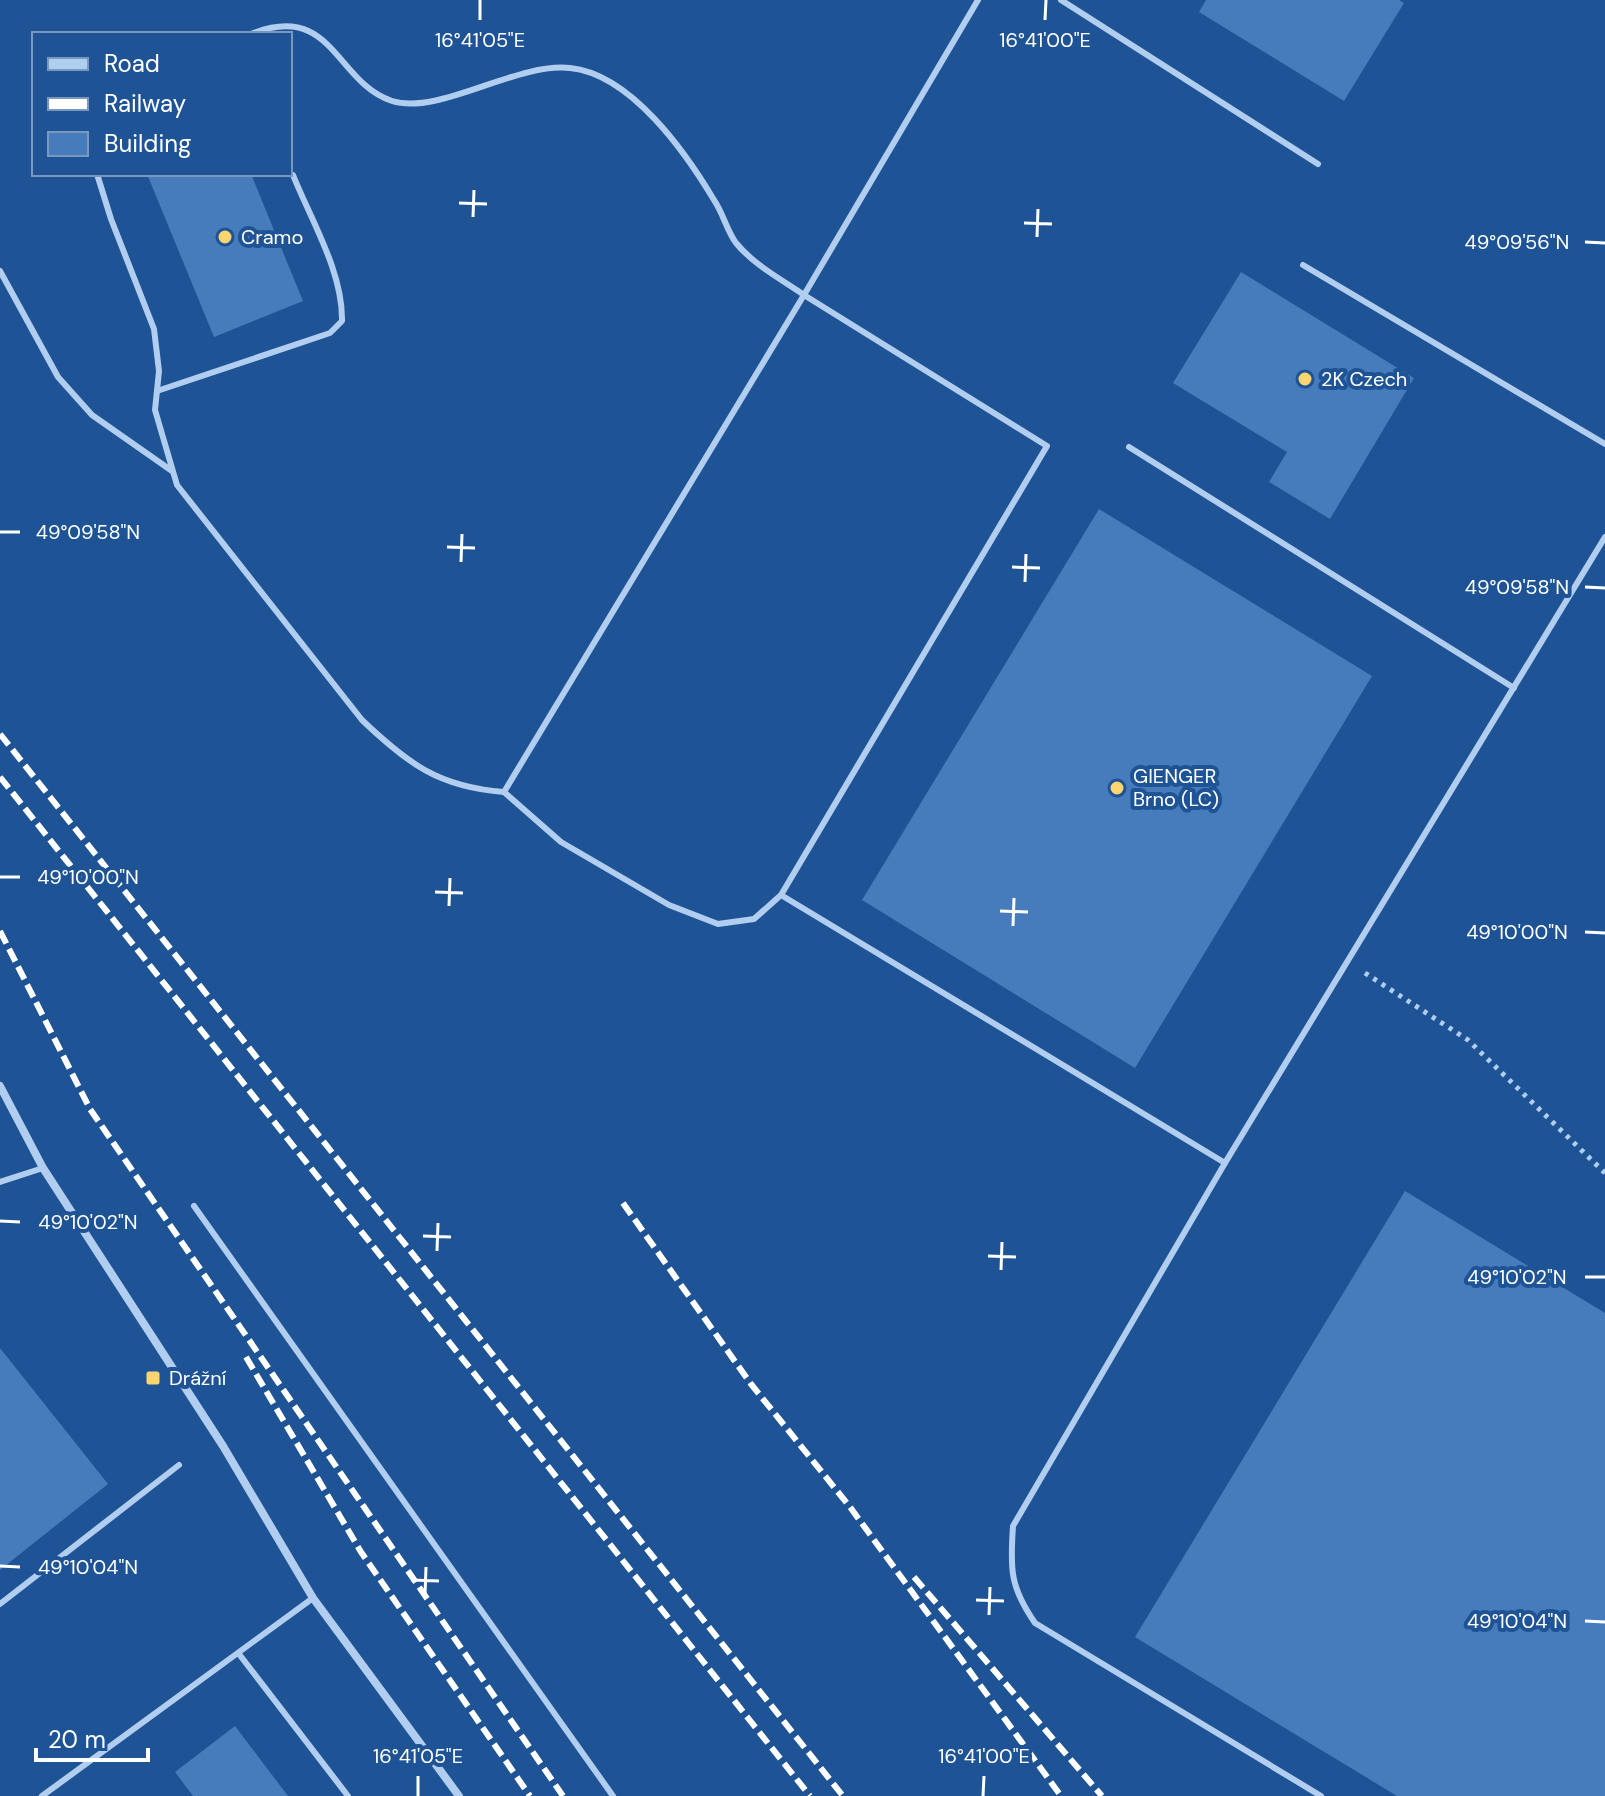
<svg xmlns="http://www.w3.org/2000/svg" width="1605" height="1796" font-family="'DM Sans',sans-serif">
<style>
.building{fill:#467cbc}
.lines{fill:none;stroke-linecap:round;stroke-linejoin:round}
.path{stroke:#b1cdef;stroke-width:5;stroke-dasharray:4 6;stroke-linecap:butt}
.lane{stroke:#b1cdef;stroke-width:6}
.street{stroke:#b1cdef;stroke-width:8}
.rail{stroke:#fff;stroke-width:6;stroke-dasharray:14 6;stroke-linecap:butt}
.ticks{fill:none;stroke:#fff;stroke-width:3}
.poi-dot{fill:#fed470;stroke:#1e5395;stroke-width:3}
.labels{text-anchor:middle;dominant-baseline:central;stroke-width:8;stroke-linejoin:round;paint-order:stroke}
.poi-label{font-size:20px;fill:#fff;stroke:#1e5395;text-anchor:start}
.ticks-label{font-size:20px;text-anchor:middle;fill:#fff;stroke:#1e5395;stroke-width:8;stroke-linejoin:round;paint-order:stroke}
</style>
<rect width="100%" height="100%" fill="#1e5395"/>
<g class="building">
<path d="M1206,0H1399L1404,3L1344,101L1199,12Z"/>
<path d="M147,174H251L303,301L214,337Z"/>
<path d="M1241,272L1414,378L1330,519L1269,482L1287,452L1173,383Z"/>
<path d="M1099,509L1372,676L1135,1068L862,900Z"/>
<path d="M1405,1191L1605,1313V1796H1397L1135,1637Z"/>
<path d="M0,1348L108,1484L0,1570Z"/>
<path d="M235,1726L288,1796H193L175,1772Z"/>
</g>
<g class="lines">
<path class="path" d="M1365,973L1468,1040L1605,1173"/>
<g class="lane">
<path d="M1061,0L1318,164"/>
<path d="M251,34C333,1 335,82 392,101C439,116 516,62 570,68C631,74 686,153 714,200C723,213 727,231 736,243C754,265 781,279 804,295L978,0"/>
<path d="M97,174L111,219L154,329L159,371L155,410L177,485L362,720C408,764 439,787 504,792"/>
<path d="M1303,265L1605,444"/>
<path d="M0,271L58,377L92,415L172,471"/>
<path d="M157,391L330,333L342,321C343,272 311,220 293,175"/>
<path d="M1129,447L1514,688"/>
<path d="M781,895L1047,446L804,295L504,792L561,842L669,905L718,924L754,919L781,895L1225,1163"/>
<path d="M0,1182L43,1168"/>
<path d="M194,1206L613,1796"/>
<path d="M0,1604L179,1465"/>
<path d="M239,1654L348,1796"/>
<path d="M42,1796L313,1598"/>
<path d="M1321,1796L1035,1623C1010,1587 1010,1569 1013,1526L1225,1163L1605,537"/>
</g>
<path class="street" d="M0,1086L43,1168L223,1446L313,1598L459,1796"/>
<g class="rail">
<path d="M0,734L843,1796"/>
<path d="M0,777L810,1796"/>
<path d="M0,931L90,1109L563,1796"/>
<path d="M623,1203L751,1384L850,1507L1061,1796"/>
<path d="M246,1357L361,1552L530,1796"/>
<path d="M914,1577L1102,1796"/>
</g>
</g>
<path class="ticks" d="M480,20V0M1045,20L1046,0M459,203L487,204M473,217L474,190M1024,223L1052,224M1037,237L1038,209M1585,242L1605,243M0,532H20M447,547L475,548M461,562L462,534M1012,567L1040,568M1025,582L1026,554M1585,587L1605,588M0,877H20M435,892L463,893M449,906L450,878M1000,911L1028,912M1013,926L1014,898M1585,932L1605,933M0,1221L20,1222M423,1236L451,1237M437,1251L438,1223M988,1256L1016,1257M1001,1270L1002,1242M1585,1277H1605M0,1566L20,1567M411,1580L439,1581M425,1595L426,1567M976,1600L1004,1601M989,1615L990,1587M1585,1621L1605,1622M418,1796V1776M983,1796L984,1776"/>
<g class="poi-dot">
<circle cx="225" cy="237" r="8"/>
<circle cx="1305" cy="379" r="8"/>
<circle cx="1117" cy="788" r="8"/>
<rect x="145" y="1370" width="16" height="16" rx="4"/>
</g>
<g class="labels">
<g class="poi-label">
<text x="241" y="237">Cramo</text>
<text x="1321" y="379">2K Czech</text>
<text x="1133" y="776">GIENGER<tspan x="1133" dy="23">Brno (LC)</tspan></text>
<text x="169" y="1378">Drážní</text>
</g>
</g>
<g class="ticks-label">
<text x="480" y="47">16°41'05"E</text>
<text x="1045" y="47">16°41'00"E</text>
<text x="1517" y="249">49°09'56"N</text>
<text x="88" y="539">49°09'58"N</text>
<text x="1517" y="594">49°09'58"N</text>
<text x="88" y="884">49°10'00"N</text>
<text x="1517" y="939">49°10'00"N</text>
<text x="88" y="1229">49°10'02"N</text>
<text x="1517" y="1284">49°10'02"N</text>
<text x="88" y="1574">49°10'04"N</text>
<text x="1517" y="1628">49°10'04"N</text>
<text x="418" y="1763">16°41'05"E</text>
<text x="984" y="1763">16°41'00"E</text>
</g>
<rect x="32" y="32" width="260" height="144" fill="#1e5395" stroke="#7898bf" stroke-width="2"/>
<rect x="48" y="58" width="40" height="12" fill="#b1cdef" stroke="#7898bf" stroke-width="2"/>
<text x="104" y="72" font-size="24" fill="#ffffff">Road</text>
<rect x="48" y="98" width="40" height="12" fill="#ffffff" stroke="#7898bf" stroke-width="2"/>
<text x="104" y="112" font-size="24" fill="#ffffff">Railway</text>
<rect x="48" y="132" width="40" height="24" fill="#467cbc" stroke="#7898bf" stroke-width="2"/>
<text x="104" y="152" font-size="24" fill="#ffffff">Building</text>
<path d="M36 1748v12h112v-12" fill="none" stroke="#ffffff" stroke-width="4"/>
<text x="48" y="1748" font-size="24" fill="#ffffff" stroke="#1e5395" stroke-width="6" paint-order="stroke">20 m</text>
</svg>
